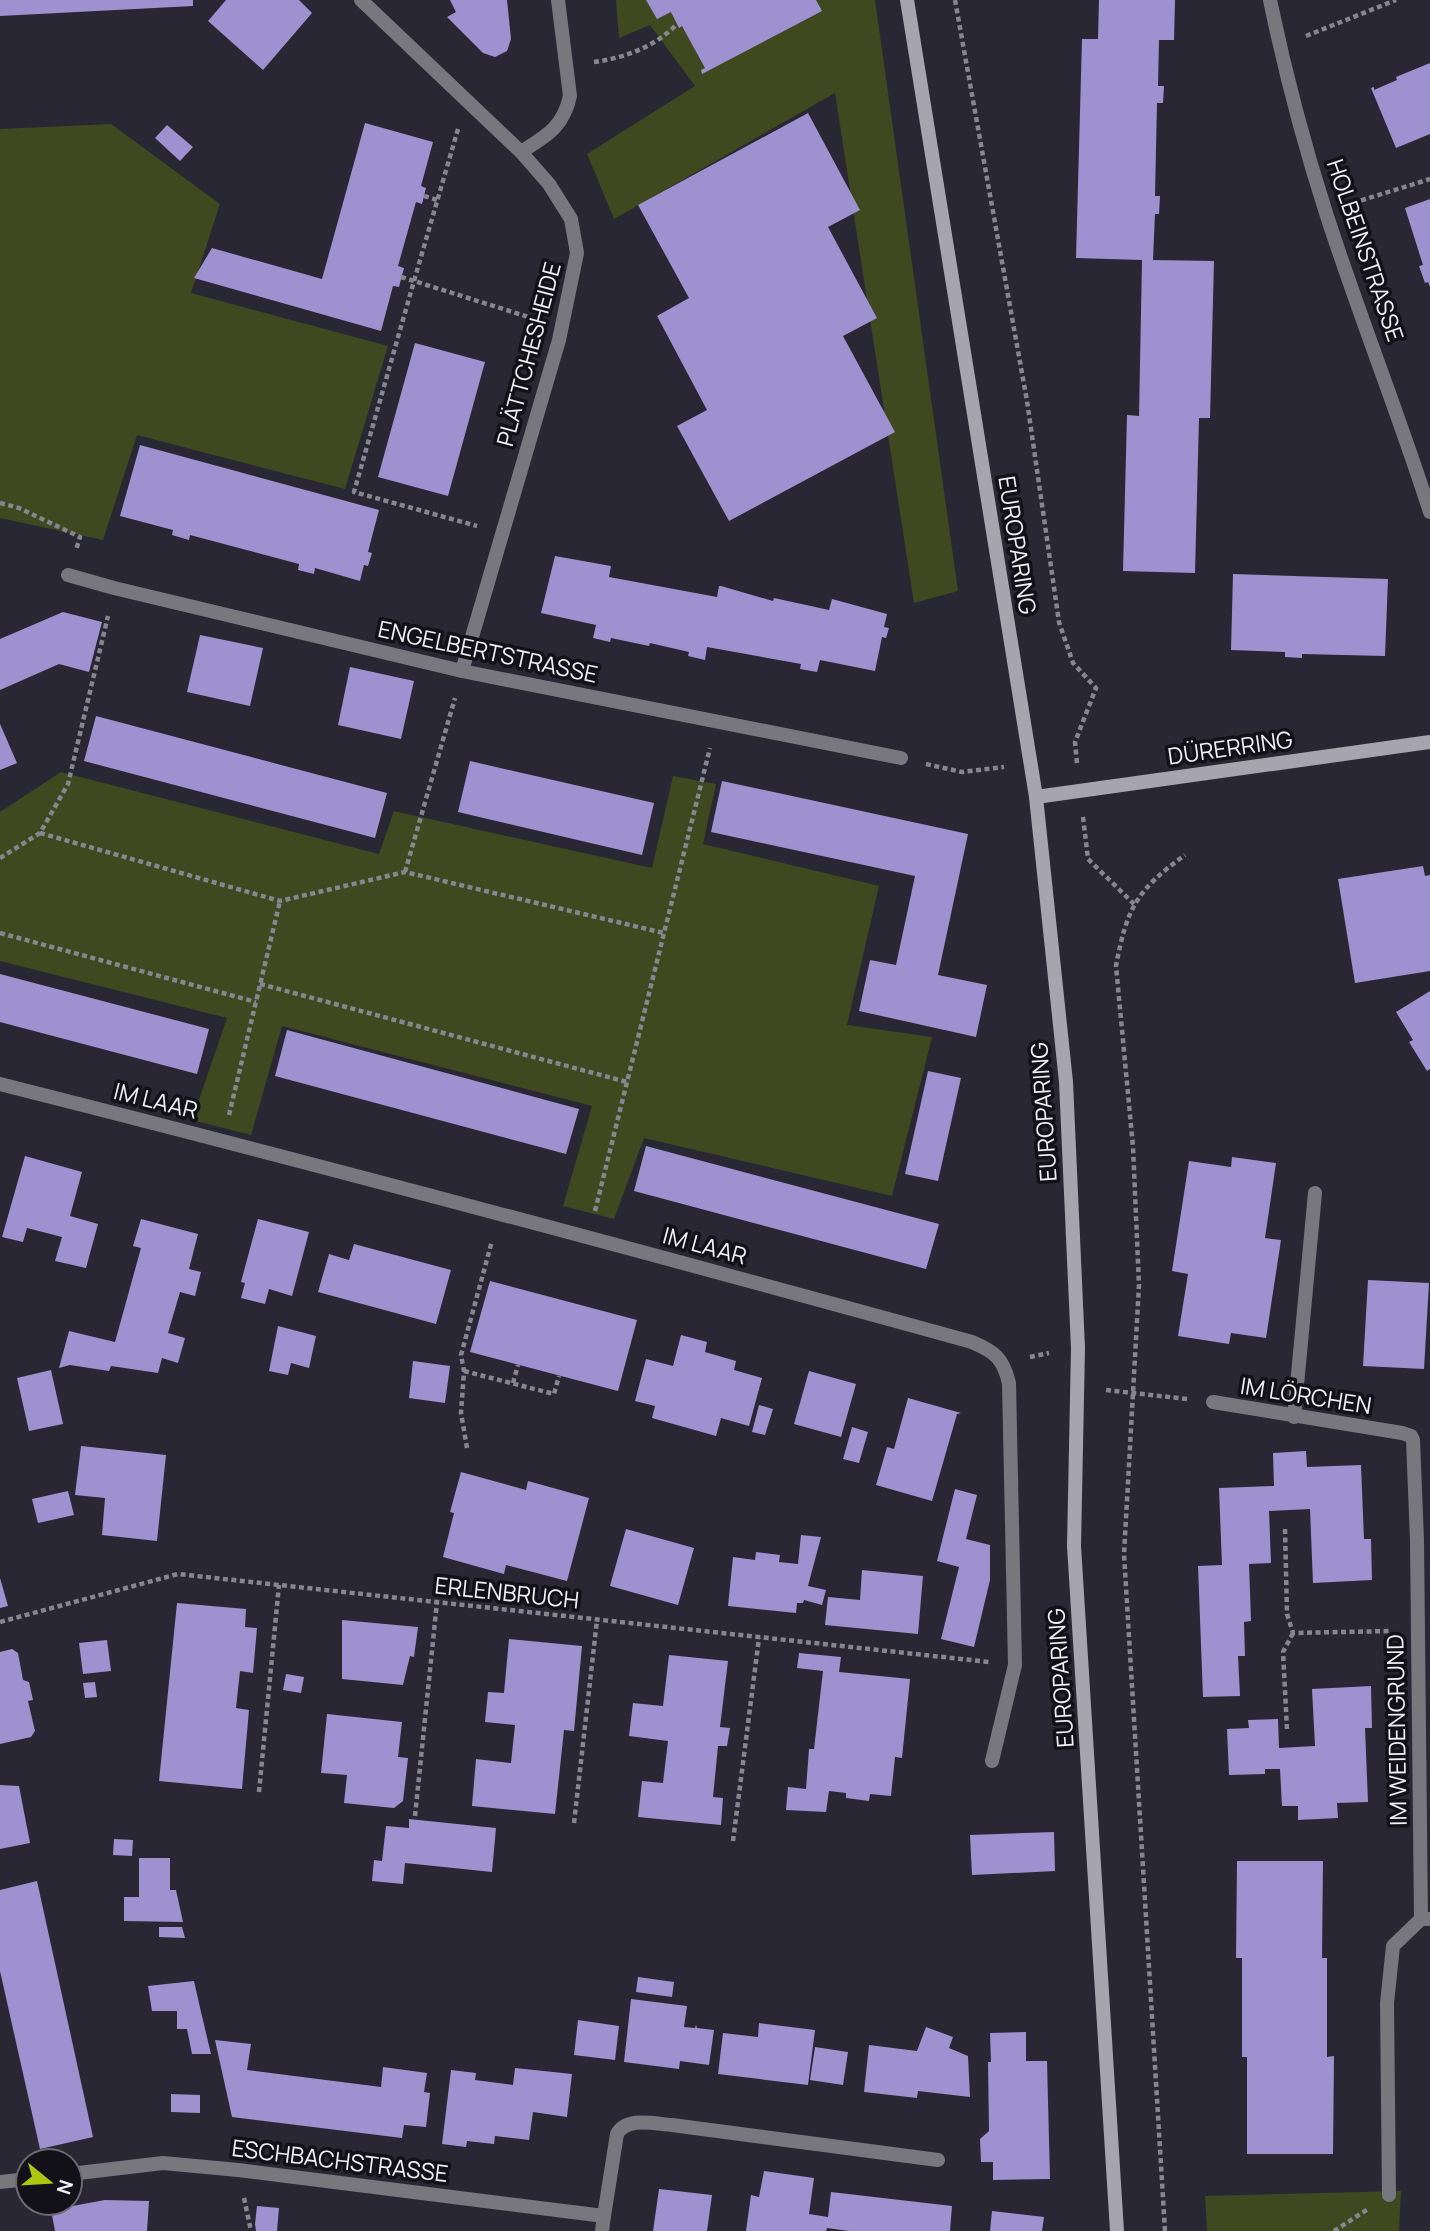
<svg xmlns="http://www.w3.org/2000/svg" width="1430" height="2231" font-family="Manrope,sans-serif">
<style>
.green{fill:#40481f}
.building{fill:#9d92cf}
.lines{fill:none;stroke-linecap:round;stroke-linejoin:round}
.path{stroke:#878590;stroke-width:4.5;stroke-dasharray:5 3.5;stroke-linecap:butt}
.lane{stroke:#78777e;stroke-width:14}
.street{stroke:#78777e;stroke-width:14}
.secondary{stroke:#a5a4af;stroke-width:14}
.labels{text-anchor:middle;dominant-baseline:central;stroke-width:7;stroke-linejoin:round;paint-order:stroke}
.street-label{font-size:23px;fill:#f0eff8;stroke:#121117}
</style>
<rect width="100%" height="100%" fill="#292734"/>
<g class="green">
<path d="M616,0H875L958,591L914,603L835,93L614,219L587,154L695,86L650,25L619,38Z"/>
<path d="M111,124L220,204L191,293L388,346L345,489L137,435L103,540L0,518V129Z"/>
<path d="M61,772L379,854L394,811L652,868L673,776L716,784L703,844L879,886L847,1025L932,1037L892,1196L644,1138L614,1219L563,1206L592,1106L282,1026L251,1135L192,1120L227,1018L0,961V812Z"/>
<path d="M1401,2191L1399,2231H1207L1205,2196Z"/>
</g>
<g class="building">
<path d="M0,0H193V6L0,16Z"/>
<path d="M226,0H299L312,13L263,70L208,21Z"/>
<path d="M450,0H507L511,39L507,51L495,57L483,53L447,17L456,12Z"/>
<path d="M646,0H816L822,11L702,74L701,70L705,68L682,26L679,28L671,12L657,19Z"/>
<path d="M1099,0H1175L1174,40H1159L1158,86H1164L1163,103H1157L1155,196H1160L1159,214H1155L1153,260L1214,261L1210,418H1199L1195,573L1123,571L1127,415L1139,416L1142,260L1076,258L1082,39H1098Z"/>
<path d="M1430,63V134L1396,148L1371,88L1374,87V90L1397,80L1396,77Z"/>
<path d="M808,113L860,210L828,227L877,318L843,336L895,432L729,521L677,426L707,410L657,316L689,298L638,205Z"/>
<path d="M365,123L433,142L421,186L426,188L422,204L416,202L398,266L404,268L399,287L393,286L381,331L194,278L212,248L322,279Z"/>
<path d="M167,125L193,147L180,161L155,138Z"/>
<path d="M1430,199V287L1428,282L1425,283L1419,266L1423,265L1405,208Z"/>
<path d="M415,343L485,362L448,496L378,477Z"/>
<path d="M140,445L379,510L368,552L372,553L368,566L364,565L360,581L315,568L314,574L298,570L299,564L190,535L189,540L172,535L173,530L120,516Z"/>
<path d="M555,556L611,566L609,577L717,597L719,586H721L773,601L774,598L829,610L832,599L887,614L884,627L889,628L886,638L882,637L875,671L820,660L817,672L800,669L801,664L707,647L705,660L688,656L689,652L650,643L649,646L611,638L610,642L593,638L596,625L541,613Z"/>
<path d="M1233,574L1388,579L1385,656L1302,654V658L1285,657V652L1231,650Z"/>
<path d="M63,612L102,622L89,672L59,664L0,690V639Z"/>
<path d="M200,635L263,648L250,706L187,692Z"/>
<path d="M350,667L414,681L401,739L338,725Z"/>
<path d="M96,716L387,793L375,838L84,761Z"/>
<path d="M0,724L17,763L0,770Z"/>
<path d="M470,761L654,803L642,855L458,812Z"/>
<path d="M722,781L968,834L938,975L987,985L976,1037L859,1011L870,960L896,965L915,876L711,832Z"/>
<path d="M1423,866L1425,876L1430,875V971L1355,983L1338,879Z"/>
<path d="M0,974L209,1029L197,1074L0,1022Z"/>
<path d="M1430,991V1069L1427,1071L1409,1042L1413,1040L1396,1012Z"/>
<path d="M287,1030L579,1109L566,1154L275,1076Z"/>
<path d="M928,1071L961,1078L938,1181L905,1174Z"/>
<path d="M646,1146L939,1224L926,1269L634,1191Z"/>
<path d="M25,1156L82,1172L70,1216L98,1224L86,1268L55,1261L62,1237L27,1228L23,1242L2,1237Z"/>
<path d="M1232,1157L1276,1163L1265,1238L1281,1240L1266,1338L1231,1333L1229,1344L1178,1336L1188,1274L1172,1271L1189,1161L1231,1167Z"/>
<path d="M141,1219L198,1234L189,1269L201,1272L195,1296L180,1292L168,1333L185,1338L178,1363L162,1358L158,1373L111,1366L109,1371L70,1365L59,1368L69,1331L115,1342L141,1248L133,1246Z"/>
<path d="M258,1219L309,1232L292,1296L269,1289L265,1304L241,1298L245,1283L241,1282Z"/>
<path d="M354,1244L451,1270L436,1324L318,1292L329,1254L349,1260Z"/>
<path d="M1368,1280L1429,1283L1424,1369L1363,1366Z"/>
<path d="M490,1281L637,1320L618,1391L470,1352Z"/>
<path d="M278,1326L316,1336L309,1368L291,1363L288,1375L269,1371Z"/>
<path d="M681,1335L707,1342L705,1352L736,1361L734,1370L762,1378L749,1426L721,1418L716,1436L652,1418L655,1406L635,1401L646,1359L673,1366Z"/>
<path d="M413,1361L450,1366L445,1403L409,1398Z"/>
<path d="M51,1370L63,1424L29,1431L17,1378Z"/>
<path d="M809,1371L856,1384L841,1437L794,1424Z"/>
<path d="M908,1398L961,1413L957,1414L932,1501L876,1485L887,1447L894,1449Z"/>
<path d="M759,1405L773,1409L765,1435L752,1432Z"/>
<path d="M852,1427L868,1432L859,1463L843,1459Z"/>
<path d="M81,1446L166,1455L157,1541L102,1535L105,1498L75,1495Z"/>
<path d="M1306,1451L1307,1467L1361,1465L1364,1539H1371L1372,1580L1313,1583L1310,1509L1269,1511L1271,1563L1249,1564L1251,1621L1244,1622L1245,1656H1238L1240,1696L1203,1697L1198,1566L1222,1565L1219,1488L1274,1486L1273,1453Z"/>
<path d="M461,1472L526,1490L528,1481L589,1498L567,1581L506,1565L504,1574L443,1557L454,1513L450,1512Z"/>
<path d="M955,1489L977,1495L966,1539L990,1545V1580L974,1647L941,1639L959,1567L937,1561Z"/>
<path d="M68,1491L74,1515L38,1523L32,1499Z"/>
<path d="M626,1529L694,1548L678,1605L610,1586Z"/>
<path d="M801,1535L821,1537L808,1586L826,1590L822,1605L804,1600L803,1603H797L796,1613L728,1606L733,1557L755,1560L756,1552L780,1555L779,1562L798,1564Z"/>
<path d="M862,1570L923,1576L918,1634L825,1625L828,1597L860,1600Z"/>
<path d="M0,1578L8,1606L0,1608Z"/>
<path d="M177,1603L246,1609L245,1627L257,1628L253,1673L240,1671L236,1708L249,1710L242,1789L159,1781Z"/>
<path d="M342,1620L418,1627L414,1657L410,1656L403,1685L342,1679Z"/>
<path d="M509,1639L582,1646L574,1731L564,1730L555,1814L472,1806L476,1759L511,1763L515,1725L485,1722L488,1692L504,1693Z"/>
<path d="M107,1640L111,1671L83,1674L79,1643Z"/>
<path d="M12,1649L18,1653L23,1680L29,1682L33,1700L28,1701L35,1731L31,1737L0,1744V1652Z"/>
<path d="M799,1653L841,1657L839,1672L910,1679L902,1758L895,1757L891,1796L870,1794L869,1801L846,1798V1793L829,1791L826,1812L786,1810L788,1787L806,1789L809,1749H814L823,1671L797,1668Z"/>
<path d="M669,1655L728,1661L720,1727L730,1728L727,1746H718L713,1797L723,1798L721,1825L638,1817L642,1781L663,1783L668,1741L629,1736L633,1703L663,1706Z"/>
<path d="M286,1674L304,1677L301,1693L283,1690Z"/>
<path d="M95,1682L97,1697L85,1698L83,1683Z"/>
<path d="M1371,1686L1372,1728H1365L1368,1802L1337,1803L1338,1818L1298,1820V1806H1282L1280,1769H1265V1774L1229,1775L1227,1729L1249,1728L1248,1720L1278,1719L1279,1748L1315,1746L1312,1689Z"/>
<path d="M327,1714L402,1722L398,1757L408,1758L403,1801L394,1808L344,1803L347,1775L321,1773Z"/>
<path d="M0,1785L19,1786L30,1843L0,1849Z"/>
<path d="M409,1819L496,1828L492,1872L405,1863L403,1884L372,1881L374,1860L382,1861L386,1826L409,1828Z"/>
<path d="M1054,1832L1055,1871L972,1875L970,1835Z"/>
<path d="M114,1839L133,1840L132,1856L113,1855Z"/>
<path d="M139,1858H170V1890H176L183,1922L124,1921V1897H139Z"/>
<path d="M1237,1861H1323L1322,1958H1327V2057L1334,2056L1333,2154H1247V2057H1242V1958H1236Z"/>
<path d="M37,1881L93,2137L40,2149L0,1971V1890Z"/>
<path d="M159,1927H182L185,1938L159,1937Z"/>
<path d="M638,1977L674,1982L672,1997L636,1992Z"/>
<path d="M194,1981L201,2012L211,2054H192L187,2029H177V2011H152L148,1986Z"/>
<path d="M631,1999L687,2006L684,2027L695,2028L696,2025L697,2028L714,2030L709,2065L680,2061L679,2069L624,2062Z"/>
<path d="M578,2020L619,2026L615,2060L574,2055Z"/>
<path d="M759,2023L815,2030L808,2085L718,2074L723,2033L758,2037Z"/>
<path d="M926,2027L953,2037L949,2048L968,2056L970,2097L918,2091L917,2098L864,2092L869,2045L917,2051Z"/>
<path d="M1026,2032V2061H1047L1050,2179L993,2180V2162H981L980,2139L989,2131L988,2062H991L990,2033Z"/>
<path d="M215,2040L251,2044L247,2070L255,2071L381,2087L383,2067L427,2073L424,2092L430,2093L426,2127L404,2125L402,2138L232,2117Z"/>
<path d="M815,2047L848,2052L843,2085L810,2080Z"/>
<path d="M515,2068L572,2074L567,2117L533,2112L529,2140L495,2136L494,2144L467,2141L466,2147L442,2144L451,2070L476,2073L475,2080L513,2085Z"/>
<path d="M171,2094L200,2095V2113L171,2112Z"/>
<path d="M764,2171L814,2178L809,2214L828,2217L831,2192L952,2206L950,2231H849L827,2228L826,2231H746L751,2195L759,2197Z"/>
<path d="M659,2189L712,2195L707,2231H653Z"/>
<path d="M105,2200L149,2201L147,2231H55L51,2210Z"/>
<path d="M257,2206L279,2208L277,2231H256L255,2224Z"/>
<path d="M992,2211L1044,2217L1042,2231H990Z"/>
</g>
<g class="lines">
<g class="path">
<path d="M955,0L1027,401L1059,622L1073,663L1096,688L1075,742L1077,763"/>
<path d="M1306,36L1396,0"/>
<path d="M594,62C624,58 655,47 677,24"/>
<path d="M458,129L414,281L535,319"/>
<path d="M424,196L437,200"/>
<path d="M1353,203L1430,179"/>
<path d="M401,277L414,281L354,492L477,526"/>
<path d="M0,503L19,508L80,537L76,550"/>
<path d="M926,764L962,772L1004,767"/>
<path d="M1083,817L1088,859L1134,904"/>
<path d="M40,833L280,901L405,872L664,933"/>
<path d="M0,858L40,833L68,784L108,616"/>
<path d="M405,872L455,698"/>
<path d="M0,933L256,1002"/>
<path d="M260,984L627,1082"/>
<path d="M229,1115L280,901"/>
<path d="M595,1211L710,748"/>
<path d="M1030,1357L1049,1353"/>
<path d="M464,1371L554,1394L559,1376"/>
<path d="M513,1383L518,1365"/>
<path d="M1106,1390L1187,1399"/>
<path d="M467,1448L461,1413L464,1371L461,1355L492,1241"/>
<path d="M1285,1529L1287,1614L1293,1633L1392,1631"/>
<path d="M0,1622L178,1574L989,1662"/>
<path d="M1287,1729L1283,1652L1293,1633"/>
<path d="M259,1792L279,1585"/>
<path d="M415,1816L437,1602"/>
<path d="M574,1823L597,1620"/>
<path d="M733,1841L759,1638"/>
<path d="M244,2198L251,2231"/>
<path d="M1165,2231L1124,1554L1139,1285L1133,1147L1116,966C1127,907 1137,890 1185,855"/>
<path d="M1334,2231L1368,2209"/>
</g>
<g class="lane">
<path d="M521,152C546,136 563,128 570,96L558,0"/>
<path d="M1294,1417L1315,1193"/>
<path d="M1389,2195L1387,2003L1393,1946L1421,1919"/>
</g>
<g class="street">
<path d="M361,0L521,152L549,184L571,219L577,253L559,340L462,671"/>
<path d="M1270,0C1285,72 1304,145 1327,216C1359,315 1398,412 1430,512"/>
<path d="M68,575L114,588L462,671L901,758"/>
<path d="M0,1084C325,1166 649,1253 972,1342C995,1352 1003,1358 1009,1383L1015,1665L992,1761"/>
<path d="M1213,1402L1402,1433L1411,1436L1413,1440L1417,1540L1421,1919H1430"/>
<path d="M70,2174L163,2163L238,2170L604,2216L602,2231"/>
<path d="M0,2182L28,2179"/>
<path d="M604,2216L617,2134C627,2116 655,2124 672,2125L938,2160"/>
</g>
<g class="secondary">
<path d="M907,0L1036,797L1066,1082L1078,1348L1074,1546L1117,2231"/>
<path d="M1036,797L1430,742"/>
</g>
</g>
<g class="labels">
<g class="street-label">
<text transform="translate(1366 250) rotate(71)">HOLBEINSTRASSE</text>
<text transform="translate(528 354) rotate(-75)">PLÄTTCHESHEIDE</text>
<text transform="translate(1018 545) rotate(81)">EUROPARING</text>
<text transform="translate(488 651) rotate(12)">ENGELBERTSTRASSE</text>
<text transform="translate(1230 747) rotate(-8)">DÜRERRING</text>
<text transform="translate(156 1100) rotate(14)">IM LAAR</text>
<text transform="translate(1043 1112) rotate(-94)">EUROPARING</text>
<text transform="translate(705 1245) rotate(15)">IM LAAR</text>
<text transform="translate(1306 1395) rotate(9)">IM LÖRCHEN</text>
<text transform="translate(507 1592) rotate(6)">ERLENBRUCH</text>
<text transform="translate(1060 1678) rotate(-94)">EUROPARING</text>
<text transform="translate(1396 1730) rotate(-91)">IM WEIDENGRUND</text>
<text transform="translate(340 2160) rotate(7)">ESCHBACHSTRASSE</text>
</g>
</g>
<g transform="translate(49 2182) rotate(108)"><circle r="33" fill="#121117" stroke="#6b6a71" stroke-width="2"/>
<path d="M0-5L12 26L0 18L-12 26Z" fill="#acc611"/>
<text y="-10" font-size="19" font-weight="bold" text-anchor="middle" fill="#f0eff8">N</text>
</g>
</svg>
